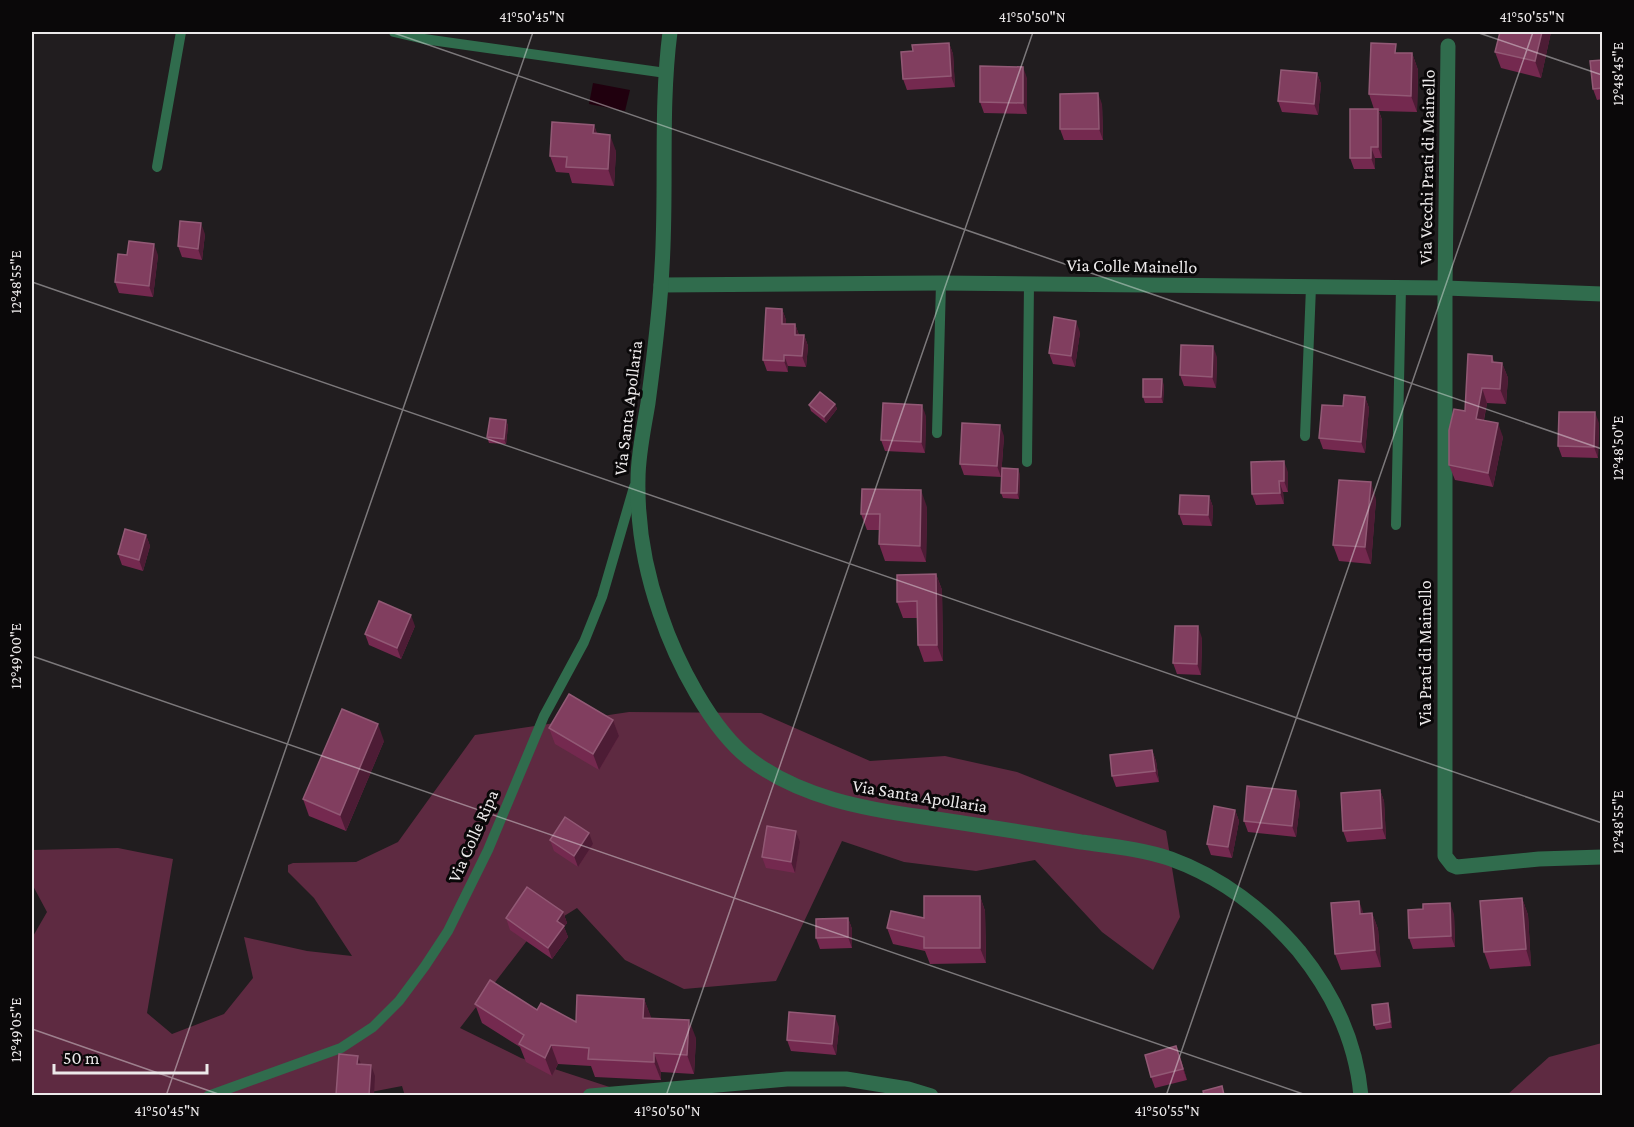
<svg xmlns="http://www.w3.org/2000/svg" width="1634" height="1127" font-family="'Crimson Pro',serif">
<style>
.green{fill:#5e2a41}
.water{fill:#20000e}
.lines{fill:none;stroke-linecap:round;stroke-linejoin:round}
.service{stroke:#306c4d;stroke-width:10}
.minor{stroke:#306c4d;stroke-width:15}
.tertiary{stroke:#306c4d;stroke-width:15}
.wall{fill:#74294f}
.shaded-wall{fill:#4d1c35}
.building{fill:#813e5f;stroke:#925975;stroke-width:1.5}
.ticks{fill:none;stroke:#ece9ea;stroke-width:1.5;stroke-opacity:0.45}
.labels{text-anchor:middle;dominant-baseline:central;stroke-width:6;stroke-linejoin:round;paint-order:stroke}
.street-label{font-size:18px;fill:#ece9ea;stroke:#0a0809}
.neatline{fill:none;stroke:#ece9ea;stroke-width:2}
.ticks-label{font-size:15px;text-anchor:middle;fill:#ece9ea}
</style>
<rect width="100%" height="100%" fill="#211d1f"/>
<g class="green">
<path d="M629,712L761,713L870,761L945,756L1017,772L1166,831L1180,917L1153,970L1102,932L1035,860L976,871L904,862L842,841L776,981L684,989L625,960L577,908L529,938L460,1028L521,1058L634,1095L405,1096L402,1086L350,1096L32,1095V938L47,912L32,884V850L118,848L173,859L147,1013L172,1034L224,1014L253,978L244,937L307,951L352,956L314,898L288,872V865L293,863L356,862L398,842L475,735Z"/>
<path d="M1602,1043V1095H1507L1549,1057Z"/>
</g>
<path class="water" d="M593,83L630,90L625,111L589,104Z"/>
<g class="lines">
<g class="service">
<path d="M394,32L424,39L666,73"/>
<path d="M157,167L181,32"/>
<path d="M937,433L941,283"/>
<path d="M1305,436L1311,287"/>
<path d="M1027,462L1029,284"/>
<path d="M1396,525L1401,287"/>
<path d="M208,1096L341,1048L373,1027L399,1001L425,966L448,931L488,850L544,716L584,642L602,597L634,487"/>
</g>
<g class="minor">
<path d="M1448,46L1445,288V856L1452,865L1457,867L1539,859L1602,857"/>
<path d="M661,285L941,283L1445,288L1602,294"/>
</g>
<g class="tertiary">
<path d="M670,32C660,110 667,189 662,267C660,313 654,358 648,403C644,428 638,454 638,479C637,525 645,570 660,613C676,661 711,730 751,760C800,797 864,809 923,817C976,825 1028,833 1081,842C1110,846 1143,849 1171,859C1221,877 1265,911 1299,951C1333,993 1356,1041 1361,1096"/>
<path d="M590,1096L787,1079H846L908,1089L931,1096"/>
</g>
</g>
<g class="wall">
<path d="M1500,32H1551L1541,78L1501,68L1495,52Z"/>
<path d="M949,43L953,54L955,87L907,90L903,79Z"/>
<path d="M1412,53L1418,70L1417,112L1379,111L1382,120V158H1375V169H1354L1350,158L1374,109L1369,94Z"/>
<path d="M1602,60V99L1597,100L1593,89Z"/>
<path d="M1317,73L1321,84L1318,115L1282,112L1278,101Z"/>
<path d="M1027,78V114L984,113L980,102Z"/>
<path d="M1102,104L1103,140H1064L1060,129Z"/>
<path d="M594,125L597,134L616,151L614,186L572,183L569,173L556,172L550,156Z"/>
<path d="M205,234L202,260L182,257L178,246Z"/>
<path d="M127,255H158L153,297L119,293L115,282Z"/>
<path d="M782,309L786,320V324H795L799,335H804L808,346L806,367L788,366V372L767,371L763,360Z"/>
<path d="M1080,332L1075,367L1053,364L1049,353Z"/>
<path d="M1492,356L1494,362L1502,363L1508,378L1506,404L1487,403L1484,420L1503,437L1493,487L1455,480L1449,465L1465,411Z"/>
<path d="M1217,357L1216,388L1184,386L1180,375Z"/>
<path d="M1164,385L1163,403H1145L1143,397Z"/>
<path d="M1365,397L1369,408L1365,453L1323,449L1319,438L1343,406Z"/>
<path d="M835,404L837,409L826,423L811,411L809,405Z"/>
<path d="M926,416L925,453L885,451L881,440Z"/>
<path d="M506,420L508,426L506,444L489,443L487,437Z"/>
<path d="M1599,423L1598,458L1562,457L1558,446Z"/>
<path d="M1004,436L1001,477L964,475L960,464Z"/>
<path d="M1288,472V492H1283L1284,504L1256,505L1252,494Z"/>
<path d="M1020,474L1019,499L1003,498L1001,493Z"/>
<path d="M1209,496L1213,507L1212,526L1183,525L1179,514Z"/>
<path d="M1376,499L1371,564L1339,561L1333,545Z"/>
<path d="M927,507L926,562L885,561L879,544L880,530H867L861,514Z"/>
<path d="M146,535L150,546L143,571L122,565L118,554Z"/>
<path d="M936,574L942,590L943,661L924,662L918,645L917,618H903L897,602Z"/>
<path d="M415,626L401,659L369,645L365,634Z"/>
<path d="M1202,638L1201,675L1177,674L1173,663Z"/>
<path d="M613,720L619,736L599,770L555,744L549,728Z"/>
<path d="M384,741L346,831L309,816L303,799Z"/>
<path d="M1152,750L1156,761L1159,782L1116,787L1112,776Z"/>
<path d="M1380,790L1384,801L1386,839L1347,842L1343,831Z"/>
<path d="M1300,802L1296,837L1248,832L1244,821Z"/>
<path d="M1235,810L1239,821L1232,858L1211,855L1207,844Z"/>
<path d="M796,831L800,842L795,873L766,868L762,857Z"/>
<path d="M550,840L593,844L578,867L554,851Z"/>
<path d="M980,896L985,911L986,963L930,964L925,951L893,944L887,928L924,918Z"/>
<path d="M1522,898L1528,915L1531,966L1490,969L1484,952Z"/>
<path d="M563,912L567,923L564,927L568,937L552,959L510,930L506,918Z"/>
<path d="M1364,913H1372L1378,929L1381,967L1341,970L1335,954Z"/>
<path d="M1454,914L1455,947L1413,949L1409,938Z"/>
<path d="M848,918L852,929V948L820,949L816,938Z"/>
<path d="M644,999L651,1018L696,1038L694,1074L661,1072V1080H657L595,1077L591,1066L558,1064L552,1076L526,1062L520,1047L482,1023L475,1004L537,1010L576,1022Z"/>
<path d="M1390,1009L1392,1028L1376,1030L1374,1025Z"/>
<path d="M839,1027L836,1055L791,1051L787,1040Z"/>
<path d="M1180,1057L1187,1080L1155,1088L1151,1077Z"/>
</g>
<g class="shaded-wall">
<path d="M1542,32H1551L1541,78L1535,61Z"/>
<path d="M949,43L953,54L955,87L951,76Z"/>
<path d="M1412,53L1418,70L1417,112L1411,96Z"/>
<path d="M1023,67L1027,78V114L1023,103Z"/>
<path d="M1317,73L1321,84L1318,115L1314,104Z"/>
<path d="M1098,93L1102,104L1103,140L1099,129Z"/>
<path d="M1378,109L1382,120V158L1378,147Z"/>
<path d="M594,125L600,141L593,133Z"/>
<path d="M610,135L616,151L614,186L608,169Z"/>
<path d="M1371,147L1375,158V169L1371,158Z"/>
<path d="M201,223L205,234L202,260L198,249Z"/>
<path d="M154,244L158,255L153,297L149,286Z"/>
<path d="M782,309L786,320V335L782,324Z"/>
<path d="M1076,321L1080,332L1075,367L1071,356Z"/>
<path d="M795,324L799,335H795Z"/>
<path d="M804,335L808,346L806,367L802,356Z"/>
<path d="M1213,346L1217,357L1216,388L1212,377Z"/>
<path d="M784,355L788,366V372L784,361Z"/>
<path d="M1502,363L1508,378L1506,404L1500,389Z"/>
<path d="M1162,379L1164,385L1163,403L1161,397Z"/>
<path d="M1482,388L1487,403L1481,433L1476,419Z"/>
<path d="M1365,397L1369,408L1365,453L1361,442Z"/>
<path d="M835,404L837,409L826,423L824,417Z"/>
<path d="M922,405L926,416L925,453L921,442Z"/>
<path d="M1595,412L1599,423L1598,458L1594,447Z"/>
<path d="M506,420L508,426L506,444L504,439Z"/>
<path d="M1498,423L1503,437L1493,487L1488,473Z"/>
<path d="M1000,425L1004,436L1001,477L997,466Z"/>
<path d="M1284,461L1288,472V492L1284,481Z"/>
<path d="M1018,469L1020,474L1019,499L1017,493Z"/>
<path d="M1279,481L1283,492L1284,504L1280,493Z"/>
<path d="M1371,482L1376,499L1371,564L1365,547Z"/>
<path d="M921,490L927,507L926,562L920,546Z"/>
<path d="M1209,496L1213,507L1212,526L1208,515Z"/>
<path d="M146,535L150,546L143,571L139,560Z"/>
<path d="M936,574L942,590L943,661L937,645Z"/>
<path d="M411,615L415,626L401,659L397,648Z"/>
<path d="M1198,626L1202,638L1201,675L1197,664Z"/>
<path d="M613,720L619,736L599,770L593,754Z"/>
<path d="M378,724L384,741L346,831L340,815Z"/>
<path d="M1152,750L1156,761L1159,782L1155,771Z"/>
<path d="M1380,790L1384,801L1386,839L1382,828Z"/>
<path d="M1296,791L1300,802L1296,837L1292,826Z"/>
<path d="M1235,810L1239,821L1232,858L1228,847Z"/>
<path d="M796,831L800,842L795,873L791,862Z"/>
<path d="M589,833L593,844L578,867L574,856Z"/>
<path d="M980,896L985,911L986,963L980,948Z"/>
<path d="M1522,898L1528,915L1531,966L1526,949Z"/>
<path d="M1359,901L1365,917L1360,914Z"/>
<path d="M1450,903L1454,914L1455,947L1451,936Z"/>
<path d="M563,912L567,923L564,927L568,937L552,959L548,948L557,921Z"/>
<path d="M1372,913L1378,929L1381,967L1375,950Z"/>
<path d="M848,918L852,929V948L848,937Z"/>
<path d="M644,999L651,1017L650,1036L643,1018Z"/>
<path d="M1388,1003L1390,1009L1392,1028L1390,1022Z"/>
<path d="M835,1016L839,1027L836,1055L832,1044Z"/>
<path d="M689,1020L696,1038L694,1074L687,1055Z"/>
<path d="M551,1045L558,1064L552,1076L545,1058Z"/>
<path d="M1176,1046L1180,1057L1187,1080L1183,1069Z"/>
<path d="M654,1053L661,1072V1080L654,1062Z"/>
<path d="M358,1056L362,1067L357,1064Z"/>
<path d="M371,1065L375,1076L374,1095H369Z"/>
</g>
<g class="building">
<path d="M1500,32H1542L1535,61L1495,52Z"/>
<path d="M949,43L951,76L903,79L901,52L913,51L912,45Z"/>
<path d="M1371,43L1396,44L1395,53H1412L1411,96L1369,94Z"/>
<path d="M1602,60V88L1593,89L1590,61Z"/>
<path d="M980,66L1023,67V103L980,102Z"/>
<path d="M1281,70L1317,73L1314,104L1278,101Z"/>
<path d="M1098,93L1099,129H1060V94Z"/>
<path d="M1350,109H1378V147H1371V158H1350Z"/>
<path d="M552,122L594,125L593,133L610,135L608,169L566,167L567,157L550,156Z"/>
<path d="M180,221L201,223L198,249L178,246Z"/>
<path d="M129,241L154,244L149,286L115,282L118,254L127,255Z"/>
<path d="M766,308L782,309V324H795V335H804L802,356L784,355V361L763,360Z"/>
<path d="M1054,317L1076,321L1071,356L1049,353Z"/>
<path d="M1181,345L1213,346L1212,377L1180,375Z"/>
<path d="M1468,354L1492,356V362L1502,363L1500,389L1482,388L1476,419L1498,423L1488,473L1449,465V430L1454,409L1465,411Z"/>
<path d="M1143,379H1162L1161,397H1143Z"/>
<path d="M820,392L835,404L824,417L809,405Z"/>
<path d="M1344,395L1365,397L1361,442L1319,438L1322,405L1343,406Z"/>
<path d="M883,403L922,405L921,442L881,440Z"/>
<path d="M1559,412H1595L1594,447L1558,446Z"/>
<path d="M490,418L506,420L504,439L487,437Z"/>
<path d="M962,423L1000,425L997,466L960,464Z"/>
<path d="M1284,461V481H1279L1280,493L1252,494L1251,462Z"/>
<path d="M1002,468L1018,469L1017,493H1001Z"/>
<path d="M1339,480L1371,482L1365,547L1333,545Z"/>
<path d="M862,489L921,490L920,546L879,544L880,514H861Z"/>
<path d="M1180,495L1209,496L1208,515L1179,514Z"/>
<path d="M125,529L146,535L139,560L118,554Z"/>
<path d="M936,574L937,645H918L917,601L897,602V575Z"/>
<path d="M379,601L411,615L397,648L365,634Z"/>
<path d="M1175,626H1198L1197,664L1173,663Z"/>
<path d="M569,694L613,720L593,754L549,728Z"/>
<path d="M342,709L378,724L340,815L303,799Z"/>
<path d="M1152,750L1155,771L1112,776L1110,755Z"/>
<path d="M1247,786L1296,791L1292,826L1244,821Z"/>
<path d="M1380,790L1382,828L1343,831L1341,793Z"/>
<path d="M1214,806L1235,810L1228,847L1207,844Z"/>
<path d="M565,817L589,833L574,856L550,840Z"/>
<path d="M767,826L796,831L791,862L762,857Z"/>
<path d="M527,887L563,912L557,921L564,926L548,948L506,918Z"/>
<path d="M924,896H980V948H924V937L887,928L891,911L924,918Z"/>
<path d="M1522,898L1526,949L1484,952L1480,901Z"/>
<path d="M1359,901L1360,914L1372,913L1375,950L1335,954L1331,903Z"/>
<path d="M1450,903L1451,936L1409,938L1408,910L1423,909V904Z"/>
<path d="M848,918V937L816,938V919Z"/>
<path d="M490,980L537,1010L541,1003L576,1022L577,995L644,999L643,1018L689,1020L687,1055L654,1053V1062H651L588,1059L589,1048L551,1045L545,1058L519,1044L524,1035L475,1004Z"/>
<path d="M1388,1003L1390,1022L1374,1025L1372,1005Z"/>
<path d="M789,1012L835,1016L832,1044L787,1040Z"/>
<path d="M1176,1046L1183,1069L1151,1077L1145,1055Z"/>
<path d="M339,1054L358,1056L357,1064L371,1065L369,1095H336Z"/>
<path d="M1222,1086L1224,1095H1204L1203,1091Z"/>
</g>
<path class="ticks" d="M391,32L1602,449M1476,32L1602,75M32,35L33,32M32,282L1602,823M32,656L1309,1096M32,1029L224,1096M166,1096L533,32M666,1096L1033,32M1166,1096L1533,32"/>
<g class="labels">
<g class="street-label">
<text transform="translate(1427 167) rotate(-89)">Via Vecchi Prati di Mainello</text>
<text transform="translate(1132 266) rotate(1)">Via Colle Mainello</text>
<text transform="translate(628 408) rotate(-83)">Via Santa Apollaria</text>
<text transform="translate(1425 653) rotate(-90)">Via Prati di Mainello</text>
<text transform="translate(920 796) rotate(9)">Via Santa Apollaria</text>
<text transform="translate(473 836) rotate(-66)">Via Colle Ripa</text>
</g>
</g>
<rect width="1634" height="1127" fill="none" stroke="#0a0809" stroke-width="66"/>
<path d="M54 1064v9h153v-9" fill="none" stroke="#ece9ea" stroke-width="3"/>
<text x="63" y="1064" font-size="18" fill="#ece9ea" stroke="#0a0809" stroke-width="4.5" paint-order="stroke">50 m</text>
<rect x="33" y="33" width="1568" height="1061" class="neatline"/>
<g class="ticks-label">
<text x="532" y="22">41°50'45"N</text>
<text x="1032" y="22">41°50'50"N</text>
<text x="1532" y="22">41°50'55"N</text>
<text transform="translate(1618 74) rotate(-90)" y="5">12°48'45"E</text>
<text transform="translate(16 282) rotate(-90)" y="5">12°48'55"E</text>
<text transform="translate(1618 448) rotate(-90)" y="5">12°48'50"E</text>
<text transform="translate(16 656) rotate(-90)" y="5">12°49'00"E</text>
<text transform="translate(1618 822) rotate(-90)" y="5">12°48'55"E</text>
<text transform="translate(16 1030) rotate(-90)" y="5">12°49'05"E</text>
<text x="167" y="1116">41°50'45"N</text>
<text x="667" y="1116">41°50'50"N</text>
<text x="1167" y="1116">41°50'55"N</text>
</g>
</svg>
